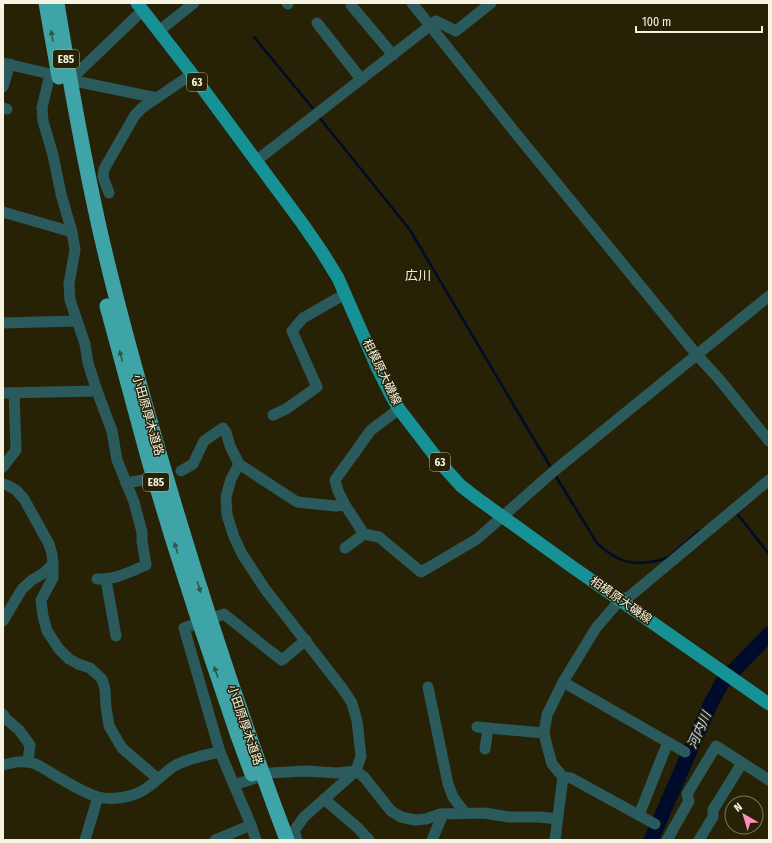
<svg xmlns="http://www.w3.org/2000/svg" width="772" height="843" font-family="'Fira Sans Condensed','Noto Sans JP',sans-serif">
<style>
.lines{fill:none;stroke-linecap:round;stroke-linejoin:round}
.stream{stroke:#000b2b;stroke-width:2.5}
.river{stroke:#000b2b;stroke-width:15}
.minor{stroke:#2a5a5c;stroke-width:11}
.major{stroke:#169196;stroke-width:13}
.highway{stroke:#3fa4a8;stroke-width:15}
.oneway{fill:#315647}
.labels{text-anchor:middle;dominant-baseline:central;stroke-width:3;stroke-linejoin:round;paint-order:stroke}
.shield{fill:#272206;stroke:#b8b4a0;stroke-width:1}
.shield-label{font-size:11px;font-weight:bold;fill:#f6f3e2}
.street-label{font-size:12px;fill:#f6f3e2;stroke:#272206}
.neighbourhood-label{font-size:13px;fill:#f6f3e2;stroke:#272206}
.water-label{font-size:13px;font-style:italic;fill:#bbd4f9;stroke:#272206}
</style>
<rect width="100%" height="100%" fill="#272206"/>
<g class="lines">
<g class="stream">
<path d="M254,37L315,111"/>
<path d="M319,117L410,230L529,431L552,469"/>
<path d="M555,475L597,543C613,558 628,566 650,562C656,561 663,560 668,557C679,549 689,539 699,531"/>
<path d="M736,512L769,554"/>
</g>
<path class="river" d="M651,840L710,705L722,683L769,634"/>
<g class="minor">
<path d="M287,3L288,4"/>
<path d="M412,3L518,136L697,355L719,379L769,441"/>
<path d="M351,5L393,55"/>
<path d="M317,23L361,79"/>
<path d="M159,31L194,3"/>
<path d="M3,63L50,74L70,80L157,98"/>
<path d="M50,74L42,108L43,121L53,155L61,194L72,232L75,250L69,284L70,300L85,344L88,363L97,391L112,431L117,460L134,502L142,532V541L146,565C130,572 115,580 97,579"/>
<path d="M70,80L143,10"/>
<path d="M3,87L10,64"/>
<path d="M3,108L7,109"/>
<path d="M256,161L436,21L456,31L491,3"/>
<path d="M109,193L103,177L104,169L135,115L142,108L192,74"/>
<path d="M3,212L72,232"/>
<path d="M3,323L76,321"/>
<path d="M3,393L97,391"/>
<path d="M399,409L371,430L335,480L338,491L345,505L364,534L379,537L421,572L477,539L554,471L769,296"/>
<path d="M273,415L286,409L317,387L292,331L303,318L345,294"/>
<path d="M239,464L231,479L226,497L227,515L234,537L242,554L265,589L342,688L352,703L357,721L361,756L356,771L304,817L294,831L297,840"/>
<path d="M3,467L16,450L14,393"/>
<path d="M181,471L193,464L204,441L223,428L226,432L230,446L239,464L297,502L335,506L345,505"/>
<path d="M126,483L149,479"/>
<path d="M3,484L7,485L16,490L24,499L49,544L52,554L53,564L44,573L32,580L22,589L3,621"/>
<path d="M345,548L364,534"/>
<path d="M53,564V578L48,587L41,600L43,616L47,631L59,649L69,659L78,664L90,668L102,679L105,689L106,707L109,726L122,748L158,779"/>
<path d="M106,580L116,636"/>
<path d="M563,682L685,752"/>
<path d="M428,687L448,784L453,797L465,813"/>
<path d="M3,714L6,719L19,730L30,745L28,761"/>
<path d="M477,727L544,733"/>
<path d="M485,749L488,728"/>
<path d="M3,765C15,762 24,760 36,764C54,774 78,791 98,797C111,800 130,798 142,791C155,784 164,772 176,765C190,758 205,755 220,752"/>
<path d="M234,785L271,773L305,771L337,773L356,771L364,777L391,811L401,817L415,820L426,819L440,814L484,813L509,817H540L557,819"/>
<path d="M324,799L358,828L369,840"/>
<path d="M639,815L668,742"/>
<path d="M655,824L571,778L563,777L552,764L547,746L544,733L547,715L563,682L596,628L620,600L630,596L769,480"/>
<path d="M85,840L98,797"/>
<path d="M215,840L251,825"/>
<path d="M256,840L251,825L220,752L184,628L224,614L270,651L282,660L306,640"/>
<path d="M432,840L443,814"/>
<path d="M555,840L563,777"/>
<path d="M667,840L689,801L687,794L716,746L769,780"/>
<path d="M699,840L713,817V810L742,763"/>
</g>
<path class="major" d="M137,3L192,74L302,223L322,252L338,278L377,367L391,395L399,409L442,465L461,486L478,499L571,566L769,704"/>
<g class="highway">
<path d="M46,3L59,77"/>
<path d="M57,3C69,76 82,149 98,222C113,289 131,355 150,421C190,562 235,702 287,840"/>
<path d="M107,306L149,461L172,537L196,612L238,736L252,774"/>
</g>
</g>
<defs><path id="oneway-solid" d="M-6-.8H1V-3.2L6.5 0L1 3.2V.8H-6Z"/></defs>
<g class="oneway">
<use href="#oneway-solid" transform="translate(52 36) rotate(-100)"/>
<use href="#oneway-solid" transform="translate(121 356) rotate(-105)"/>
<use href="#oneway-solid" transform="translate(176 548) rotate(-107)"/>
<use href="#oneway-solid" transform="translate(199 587) rotate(73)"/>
<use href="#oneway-solid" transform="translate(216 672) rotate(-109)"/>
</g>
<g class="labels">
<g class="shield">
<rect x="53" y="50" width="26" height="18" rx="3"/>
<rect x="187" y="73" width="20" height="18" rx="3"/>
<rect x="430" y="453" width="20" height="18" rx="3"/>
<rect x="143" y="473" width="26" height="18" rx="3"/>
</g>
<g class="shield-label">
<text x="66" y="59">E85</text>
<text x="197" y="82">63</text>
<text x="440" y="462">63</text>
<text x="156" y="482">E85</text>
</g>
<g class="street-label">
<text transform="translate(382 372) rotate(64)">相模原大磯線</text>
<text transform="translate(148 415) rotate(74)">小田原厚木道路</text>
<text transform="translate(621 600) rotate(35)">相模原大磯線</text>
<text transform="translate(245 725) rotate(71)">小田原厚木道路</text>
</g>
<g class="neighbourhood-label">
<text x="418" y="275">広川</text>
</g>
<g class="water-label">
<text transform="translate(699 730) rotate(-66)">河内川</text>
</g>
</g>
<rect width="772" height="843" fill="none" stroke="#f6f3e2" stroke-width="8"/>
<g transform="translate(744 815) rotate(322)"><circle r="19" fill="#272206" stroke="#7a765e"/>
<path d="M0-3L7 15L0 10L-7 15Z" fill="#fc8fc1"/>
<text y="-6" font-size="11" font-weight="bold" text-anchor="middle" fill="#f6f3e2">N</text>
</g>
<path d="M636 26v6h126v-6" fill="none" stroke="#f6f3e2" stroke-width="2"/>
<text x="642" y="26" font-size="12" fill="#f6f3e2" stroke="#272206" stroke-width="3" paint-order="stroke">100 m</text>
</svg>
